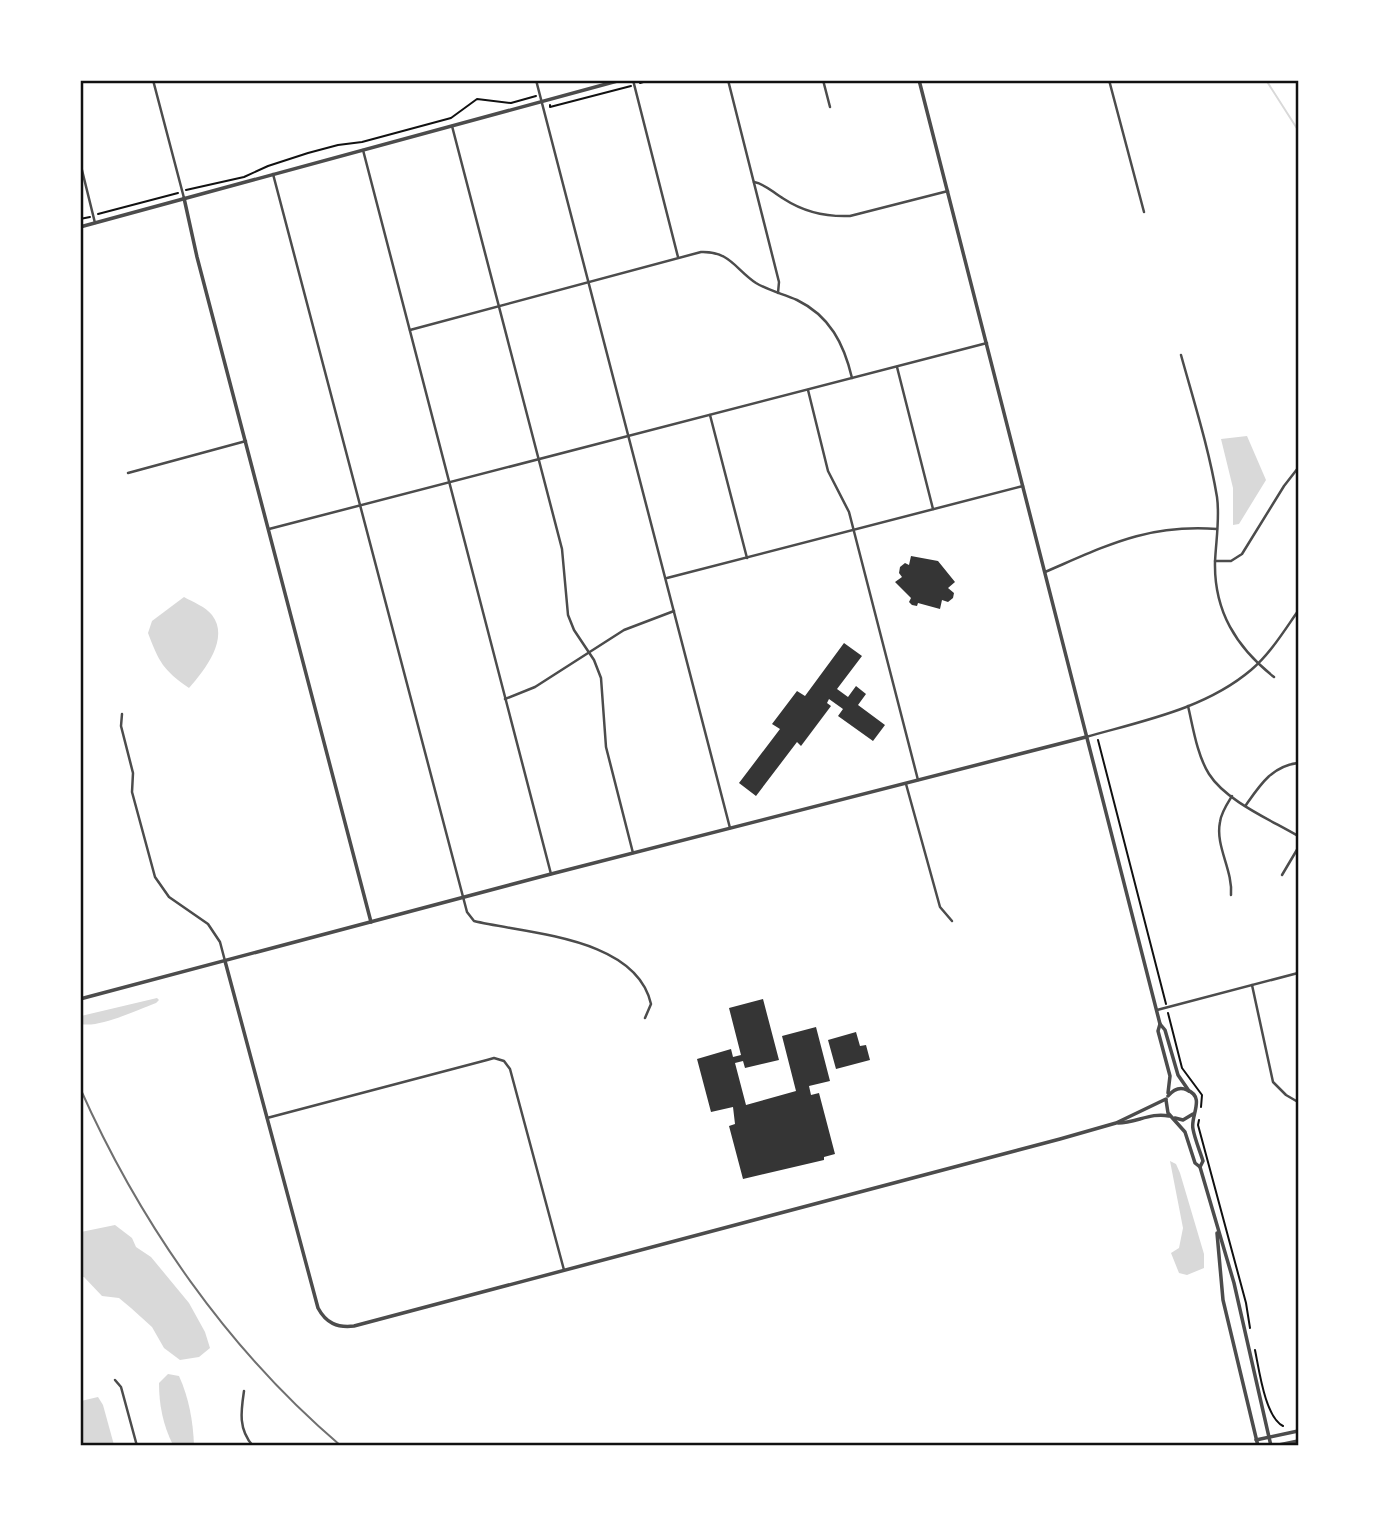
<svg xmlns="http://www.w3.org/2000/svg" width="1379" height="1526" font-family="'Varela Round',sans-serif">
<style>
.water{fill:#d9d9d9}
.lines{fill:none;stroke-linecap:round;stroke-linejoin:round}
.stream{stroke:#d9d9d9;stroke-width:2}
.building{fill:#353535}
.path{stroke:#111;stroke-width:2}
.minor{stroke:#4c4c4c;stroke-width:2.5}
.tertiary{stroke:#4c4c4c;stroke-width:3.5}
.rail{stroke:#707070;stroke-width:2}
.neatline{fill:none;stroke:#111;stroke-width:2.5}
</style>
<rect width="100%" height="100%" fill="#fff"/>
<g class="water">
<path d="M1247,436L1266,480L1239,524L1233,525V488L1221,439Z"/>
<path d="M184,597C193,602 206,607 212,615C230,638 205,670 189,688C163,670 159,662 148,633L152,621Z"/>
<path d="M157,998L159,1000L156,1003C137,1010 100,1028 81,1024V1016Z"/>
<path d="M1170,1161L1176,1164L1180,1173L1204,1254V1268L1187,1275L1179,1273L1171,1253L1179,1248L1183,1228Z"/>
<path d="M115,1225L132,1238L136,1247L151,1257L189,1303L205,1332L210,1348L199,1357L180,1360L164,1348L152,1327L131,1308L119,1298L102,1296L84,1277H81V1232Z"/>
<path d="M168,1374L179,1376C189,1398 193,1421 194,1445H173C163,1425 159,1405 159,1383Z"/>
<path d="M98,1397L103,1405L114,1445H81V1401Z"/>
</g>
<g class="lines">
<path class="stream" d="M1266,80L1298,130"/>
</g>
<g class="building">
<path d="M911,556L938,561L955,582L948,588L954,593L953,598L948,602L942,600L940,609L918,603L917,606L912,605L909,602L911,598L895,582L902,577L899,573L900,567L905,563L909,565Z"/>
<path d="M844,643L862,656L837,689L848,697L856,686L866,694L858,705L885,725L873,741L838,716L843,709L829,699L827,703L831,706L801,746L797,742L756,796L739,783L780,729L772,724L797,691L805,696Z"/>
<path d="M763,999L779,1060L745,1068L743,1061L735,1063L746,1105L796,1091L782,1036L816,1027L830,1081L809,1086L811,1095L819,1093L835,1154L824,1157V1160L743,1179L729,1126L735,1124L733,1107L711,1112L697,1059L731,1049L733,1057L741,1055L729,1008Z"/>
<path d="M856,1032L860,1046L866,1045L870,1060L836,1069L828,1040Z"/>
</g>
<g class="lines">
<g class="path">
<path d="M640,83L650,80"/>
<path d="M550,105V107L631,86"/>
<path d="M186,190L244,177L268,166L308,153L338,145L362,142L451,118L477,99L511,103L536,96"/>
<path d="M98,214L178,193"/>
<path d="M80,219L90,217"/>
<path d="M1098,740L1166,1004"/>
<path d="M1168,1013L1182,1068L1202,1095L1201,1107"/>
<path d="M1199,1120L1198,1125L1246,1303L1250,1328"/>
<path d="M1255,1350C1259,1369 1265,1417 1283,1426"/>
</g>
<g class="minor">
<path d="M153,80L184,198"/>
<path d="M536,80L730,828"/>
<path d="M633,80L678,257"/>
<path d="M728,80L779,282L778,293"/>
<path d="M823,80L830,107"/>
<path d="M1109,80L1144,212"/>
<path d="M452,126L562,549L568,615L574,630L594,660L601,678L606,747L633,853"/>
<path d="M363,150L551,874"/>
<path d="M80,162L95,223"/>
<path d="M273,174L467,912L474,921C528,934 636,937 651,1004L645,1018"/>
<path d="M754,182C766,184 773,193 784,199C804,212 826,217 850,216L948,191"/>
<path d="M410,330L701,252C730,251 735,269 756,283C769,291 784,294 797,300C830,316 844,344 852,378"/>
<path d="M1181,355C1194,402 1209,449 1217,497C1220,518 1216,540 1215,562C1214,611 1236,647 1274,677"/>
<path d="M897,367L933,509"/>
<path d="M808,390L828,471L849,512L918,780"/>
<path d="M710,415L747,558"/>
<path d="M128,473L246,441"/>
<path d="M269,529L987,343"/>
<path d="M1215,561H1231L1242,554L1284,486L1298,468"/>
<path d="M1045,572C1108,545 1147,524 1217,529"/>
<path d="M667,578L1023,486"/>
<path d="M505,699L535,687L624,630L674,611"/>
<path d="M1188,706C1193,727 1197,755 1209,774C1226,801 1271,820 1298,836"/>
<path d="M122,714L121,726L133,773L132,792L155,877L169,897L208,924L220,942L225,961"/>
<path d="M1086,737C1142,721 1205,709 1251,670C1270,654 1284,631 1298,611"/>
<path d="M906,784L940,907L952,921"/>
<path d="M1246,805C1260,785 1272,766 1298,763"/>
<path d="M1282,875L1298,848"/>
<path d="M1231,895C1233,870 1215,846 1220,822C1221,813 1227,804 1232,796"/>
<path d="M1252,985L1273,1082L1286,1095L1298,1102"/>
<path d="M1157,1010L1298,973"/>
<path d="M267,1118L487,1060L494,1058L504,1061L510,1069L564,1270"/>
<path d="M115,1380L121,1387L137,1446"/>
<path d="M244,1391C241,1411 238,1429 253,1446"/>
</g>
<g class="tertiary">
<path d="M919,80L1160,1024L1165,1030L1178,1075L1189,1091"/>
<path d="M184,198L197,257L371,922"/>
<path d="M80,227L621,80"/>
<path d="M225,961L318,1308C326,1323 337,1328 354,1326L1060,1139L1116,1123L1166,1099"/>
<path d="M80,999L551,874L1086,737"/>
<path d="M1160,1024L1158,1031L1170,1076L1168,1093"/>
<path d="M1168,1096C1173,1090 1179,1086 1187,1090C1206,1097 1190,1116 1193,1129C1195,1140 1200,1151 1203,1161L1200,1167L1234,1283L1271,1446"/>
<path d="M1166,1100L1168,1113L1185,1132L1195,1163L1200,1167"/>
<path d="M1175,1118L1183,1120L1193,1114"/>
<path d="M1118,1123C1136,1123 1151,1112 1169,1116"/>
<path d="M1217,1233L1223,1300L1258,1446"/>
<path d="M1256,1440L1298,1431"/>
<path d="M1274,1446L1298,1441"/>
</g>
<path class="rail" d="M80,1088C140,1223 228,1350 341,1446"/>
</g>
<rect width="1379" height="1526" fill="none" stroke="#ffffff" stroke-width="164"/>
<rect x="82" y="82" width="1215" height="1362" class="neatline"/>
</svg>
